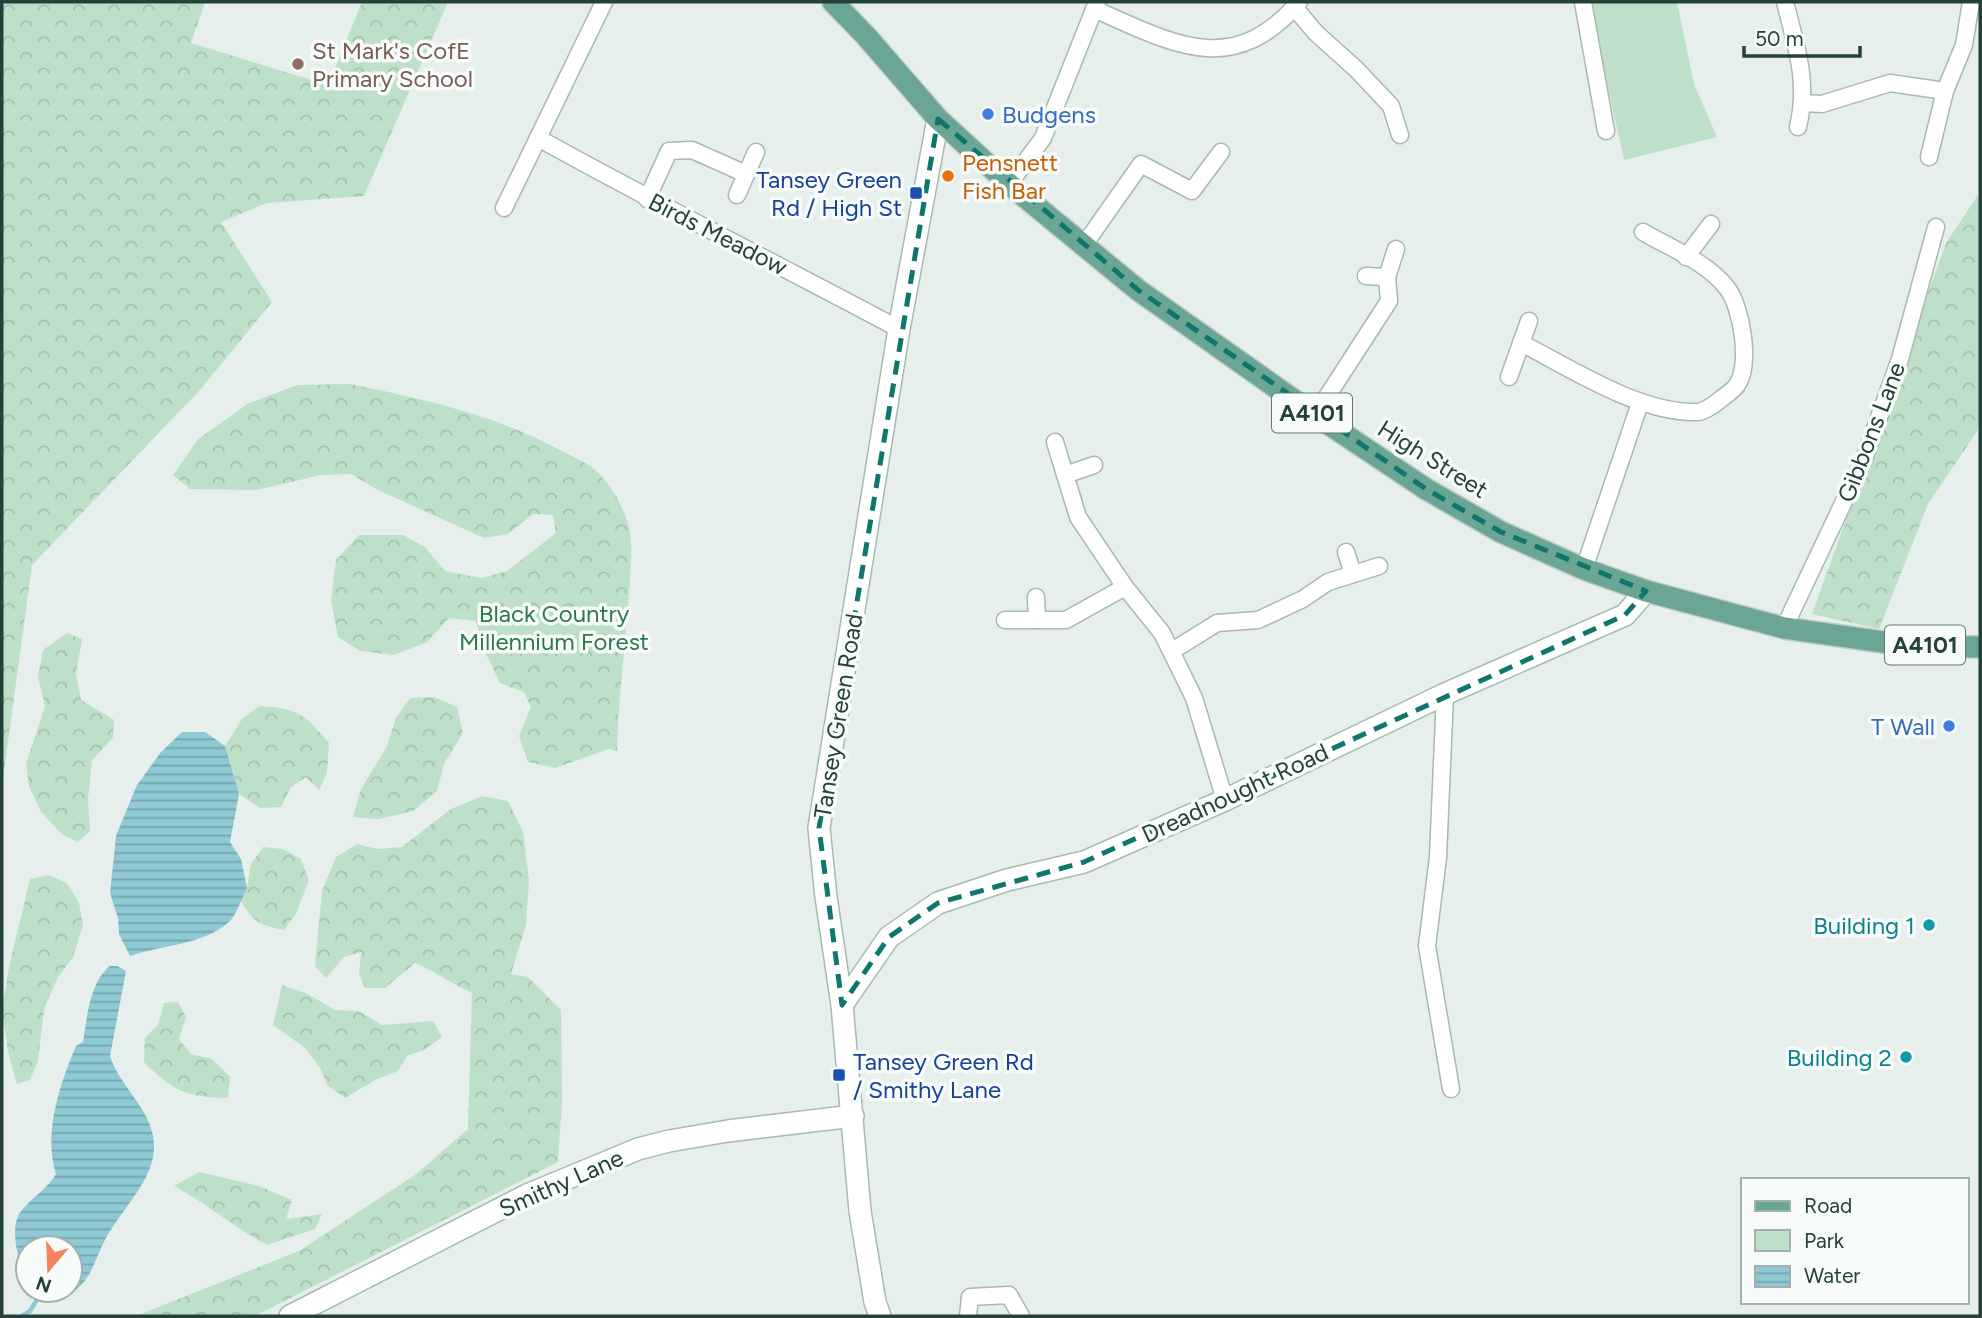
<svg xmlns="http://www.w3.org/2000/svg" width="1982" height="1318" font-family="Figtree,sans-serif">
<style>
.green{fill:#bfe0c8}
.forest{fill:url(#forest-crowns)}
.water{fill:url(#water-rules)}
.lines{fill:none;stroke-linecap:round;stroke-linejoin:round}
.stream{stroke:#8ec9d4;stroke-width:4.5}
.street-casing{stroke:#a8b8b2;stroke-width:19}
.secondary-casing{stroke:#a4bbb3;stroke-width:24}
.primary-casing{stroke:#c2cac8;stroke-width:24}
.street{stroke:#fff;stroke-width:16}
.secondary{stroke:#fff;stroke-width:21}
.primary{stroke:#6aa596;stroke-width:21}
.marked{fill:none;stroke:#0f766e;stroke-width:5;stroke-dasharray:14 9;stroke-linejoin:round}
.education-dot{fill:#8d6e63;stroke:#f7fbf9;stroke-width:2.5}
.shop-dot{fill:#3f7fe0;stroke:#f7fbf9;stroke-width:2.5}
.food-dot{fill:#e8710a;stroke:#f7fbf9;stroke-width:2.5}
.transit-dot{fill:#1a4fb4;stroke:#f7fbf9;stroke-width:2.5}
.culture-dot{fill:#0f9aa8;stroke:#f7fbf9;stroke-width:2.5}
.labels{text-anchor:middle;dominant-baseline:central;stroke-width:7;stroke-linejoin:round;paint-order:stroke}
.shield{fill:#f7fbf9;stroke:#637a73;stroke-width:2}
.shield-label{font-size:23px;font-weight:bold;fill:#24423a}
.education-label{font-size:24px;fill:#785e54;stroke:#f7fbf9;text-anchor:start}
.shop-label{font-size:24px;fill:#366cbe;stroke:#f7fbf9;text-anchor:start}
.food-label{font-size:24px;fill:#c56008;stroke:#f7fbf9;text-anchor:start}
.transit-label{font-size:24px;fill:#164399;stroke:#f7fbf9;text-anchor:end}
.street-label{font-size:24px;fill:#24423a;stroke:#f7fbf9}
.park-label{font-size:24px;fill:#2d7a4b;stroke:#f7fbf9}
.culture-label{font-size:24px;fill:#0d838f;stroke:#f7fbf9;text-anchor:end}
</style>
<defs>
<pattern id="forest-crowns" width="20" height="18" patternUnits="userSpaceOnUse" patternTransform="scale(1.75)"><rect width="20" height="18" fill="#bfe0c8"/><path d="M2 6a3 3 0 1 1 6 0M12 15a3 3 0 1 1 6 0" fill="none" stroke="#a4c1ad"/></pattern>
<pattern id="water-rules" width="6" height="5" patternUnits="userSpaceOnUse" patternTransform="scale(1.75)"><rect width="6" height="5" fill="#8ec9d4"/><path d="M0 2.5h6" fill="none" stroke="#74a5ad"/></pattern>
</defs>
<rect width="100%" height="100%" fill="#e6efeb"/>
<path class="green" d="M1589,2H1677L1694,84L1717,137L1624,160Z"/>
<g class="forest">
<path d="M2,2H205L191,43L328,85L362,2H448L364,196L267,203L221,222L272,302L200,390L32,565L2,786Z"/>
<path d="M1980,192V427L1928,504L1879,629L1812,614L1946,243Z"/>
<path d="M350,384C423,399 496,415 562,451C571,456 581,460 590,466C610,481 626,509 630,533C633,552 630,573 629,592C626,645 618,698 617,751L609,749L555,768L528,762L519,736L531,707L524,692L500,683L486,654L476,621L449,618L427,642L394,655L360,651L338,637L331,601L336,560L359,535H403L425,547L445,571L482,578L507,571L556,533L553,515L533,514L508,534L484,538L378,490L351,474L321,475L257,490L190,489L173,475L198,439L249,403L298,385Z"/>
<path d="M67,633L82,639L76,674L81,700L114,720L113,738L92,760L88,799L90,831L78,842L63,835L41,812L29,786L26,764L45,706L38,677L43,650Z"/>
<path d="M434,697L457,707L463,733L444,764L437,791L413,811L379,819L353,817L361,789L386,748L396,718L410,698Z"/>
<path d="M259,706C297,708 305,714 329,743L327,773L319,790L306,777L291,787L281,807L260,808L239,794L225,746L242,719Z"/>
<path d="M482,796L508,801L523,832L529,880L526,925L511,974L528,977L561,1010L562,1101L558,1162L255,1316H136L299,1251L415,1175L468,1129L472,993C452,984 435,971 415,963L385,988H365L359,974L361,952L344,957L326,978L315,966L322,891L336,857L357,844L377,849L402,847L451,809Z"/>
<path d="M263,847L283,849L301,859L309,880L296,914L284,930C259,925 253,922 241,901L247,888L251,864Z"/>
<path d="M49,875L67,883L79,903L83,925L73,957L58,977L44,1009L38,1061L30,1080L17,1084L8,1052L2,1010L9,967L30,879Z"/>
<path d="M282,985L308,994L335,1010L359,1011L382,1025L433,1021L442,1037L424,1050L407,1056L398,1071L375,1080L345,1098L328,1086L320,1068L305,1048L273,1025Z"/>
<path d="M178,1002L186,1017L179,1039L191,1054L212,1059L230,1077L228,1098C186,1097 173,1091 144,1062L145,1038L158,1025L164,1003Z"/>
<path d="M199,1172L259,1186L292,1200L286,1219L322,1214L315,1229L267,1245C234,1227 207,1204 174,1186Z"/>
</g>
<g class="water">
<path d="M182,732H205L225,746L239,794L230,842L241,859L247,888C242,898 237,914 229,922C203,945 162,945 130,956L119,934L118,918L110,893L116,836L137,785L161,752Z"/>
<path d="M110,966H117L126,971L110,1056C119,1085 147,1105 153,1136C155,1146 154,1158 150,1168C141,1191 123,1210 110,1231C96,1252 94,1280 70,1294C62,1298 48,1297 38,1298L28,1290H70V1248H28V1290C22,1269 6,1229 22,1210C33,1197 48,1188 56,1174C43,1133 60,1084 76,1046L83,1042C87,1019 89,983 110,966Z"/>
</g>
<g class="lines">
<path class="stream" d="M22,1316L30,1311L38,1298"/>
<g class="street-casing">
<g id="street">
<path d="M1583,2L1606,131"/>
<path d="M1785,2C1796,47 1809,81 1798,127"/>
<path d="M1294,7L1316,33L1356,69L1391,106L1400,135"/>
<path d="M1094,9C1172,43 1232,80 1299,2"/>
<path d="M1803,103L1822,104L1890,83L1945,91"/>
<path d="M538,138C657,204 779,265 899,329"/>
<path d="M1929,157L1945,91L1964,45L1971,2"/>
<path d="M1009,184L1043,138L1097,2"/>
<path d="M737,195L756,152"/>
<path d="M647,199L669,151L692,150L746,174"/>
<path d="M504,208L604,2"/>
<path d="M1084,245L1141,164L1192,191L1221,152"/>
<path d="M1686,257L1711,224"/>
<path d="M1366,276L1387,277"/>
<path d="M1521,343C1572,369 1640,414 1698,412C1706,411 1715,404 1721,399C1726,395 1734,390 1737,385C1751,365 1742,307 1727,288C1707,262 1670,248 1643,232"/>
<path d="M1509,377L1529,321"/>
<path d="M1315,415L1389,301L1387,277L1396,249"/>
<path d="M1055,442L1078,517L1125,587L1162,633L1194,698L1225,800"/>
<path d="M1065,475L1094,465"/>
<path d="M1346,552L1353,574"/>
<path d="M1584,569L1640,403"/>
<path d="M1036,597L1037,620"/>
<path d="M1005,620H1066L1125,587"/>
<path d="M1784,628L1864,459L1900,359L1936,227"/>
<path d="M1172,651L1217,623L1258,620L1303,599L1328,582L1379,566"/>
<path d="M1445,694L1438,857L1427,946L1451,1089"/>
<path d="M968,1316L970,1297L1009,1295L1021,1316"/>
</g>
</g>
<g class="secondary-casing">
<g id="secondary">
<path d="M842,1005L889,937L938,903L1007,880L1084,862L1225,800L1445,694L1625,615L1646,591"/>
<path d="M290,1316L527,1195L638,1149L669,1141L728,1131L853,1116"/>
<path d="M880,1316L875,1302L860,1211L842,1005L826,897L819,828L899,329L938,119"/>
</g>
</g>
<g class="primary-casing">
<path id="primary" d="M833,2L866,36L938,119L1009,184L1138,290L1315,415L1426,489L1501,532L1584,569L1646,591L1784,628L1911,646L1980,647"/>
</g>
<use href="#street" class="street"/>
<use href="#secondary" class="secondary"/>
<use href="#primary" class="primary"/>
</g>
<path class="marked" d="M938,119L1138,290L1426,489L1501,532L1646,591L1625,615L1084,862L938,903L889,937L842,1005L819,828Z"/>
<circle class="education-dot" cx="298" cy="64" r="7"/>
<g class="shop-dot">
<circle cx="988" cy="114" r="7"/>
<circle cx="1949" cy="726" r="7"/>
</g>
<circle class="food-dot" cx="948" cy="176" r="7"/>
<g class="transit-dot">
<rect x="909" y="186" width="14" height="14" rx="3.5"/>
<rect x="832" y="1068" width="14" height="14" rx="3.5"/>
</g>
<g class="culture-dot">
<circle cx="1929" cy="925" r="7"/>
<circle cx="1906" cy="1057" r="7"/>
</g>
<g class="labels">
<g class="shield">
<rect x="1272" y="393.5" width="80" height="39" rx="5"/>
<rect x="1885" y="625.5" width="80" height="39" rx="5"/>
</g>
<g class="shield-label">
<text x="1312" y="413">A4101</text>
<text x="1925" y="645">A4101</text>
</g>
<g class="education-label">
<text x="312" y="50">St Mark's CofE<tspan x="312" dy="28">Primary School</tspan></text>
</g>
<g class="shop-label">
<text x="1002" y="114">Budgens</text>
<text x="1935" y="726" text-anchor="end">T Wall</text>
</g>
<g class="food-label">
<text x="962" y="162">Pensnett<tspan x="962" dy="28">Fish Bar</tspan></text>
</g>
<g class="transit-label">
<text x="902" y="179">Tansey Green<tspan x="902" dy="28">Rd / High St</tspan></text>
<text x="853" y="1061" text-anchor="start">Tansey Green Rd<tspan x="853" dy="28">/ Smithy Lane</tspan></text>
</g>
<g class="street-label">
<text transform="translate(718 234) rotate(27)">Birds Meadow</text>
<text transform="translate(1871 432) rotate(-69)">Gibbons Lane</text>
<text transform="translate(1433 459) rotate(32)">High Street</text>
<text transform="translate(838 716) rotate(-81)">Tansey Green Road</text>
<text transform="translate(1235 793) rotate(-25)">Dreadnought Road</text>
<text transform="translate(561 1183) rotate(-24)">Smithy Lane</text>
</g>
<g class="park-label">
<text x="554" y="613">Black Country<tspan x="554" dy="28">Millennium Forest</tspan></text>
</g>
<g class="culture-label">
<text x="1915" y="925">Building 1</text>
<text x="1892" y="1057">Building 2</text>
</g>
</g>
<rect width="1982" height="1318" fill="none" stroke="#24423a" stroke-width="7"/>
<rect x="1741" y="1178" width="228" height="126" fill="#f7fbf9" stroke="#a3b1ad" stroke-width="2"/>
<rect x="1755" y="1201" width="35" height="10" fill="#6aa596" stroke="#a3b1ad" stroke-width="2"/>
<text x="1804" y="1213" font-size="21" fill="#24423a">Road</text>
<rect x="1755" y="1230" width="35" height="21" fill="#bfe0c8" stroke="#a3b1ad" stroke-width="2"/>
<text x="1804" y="1248" font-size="21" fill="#24423a">Park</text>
<rect x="1755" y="1266" width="35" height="21" fill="url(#water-rules)" stroke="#a3b1ad" stroke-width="2"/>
<text x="1804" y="1283" font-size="21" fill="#24423a">Water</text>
<g transform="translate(49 1269) rotate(199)"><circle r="33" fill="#f7fbf9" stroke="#a3b1ad" stroke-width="2"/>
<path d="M0-5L12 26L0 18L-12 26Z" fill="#f4845f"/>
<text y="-10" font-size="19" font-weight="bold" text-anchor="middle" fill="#24423a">N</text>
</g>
<path d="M1744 46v10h116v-10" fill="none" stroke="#24423a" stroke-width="3.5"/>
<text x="1755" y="46" font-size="21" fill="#24423a" stroke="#f7fbf9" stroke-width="5" paint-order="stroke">50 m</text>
</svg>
